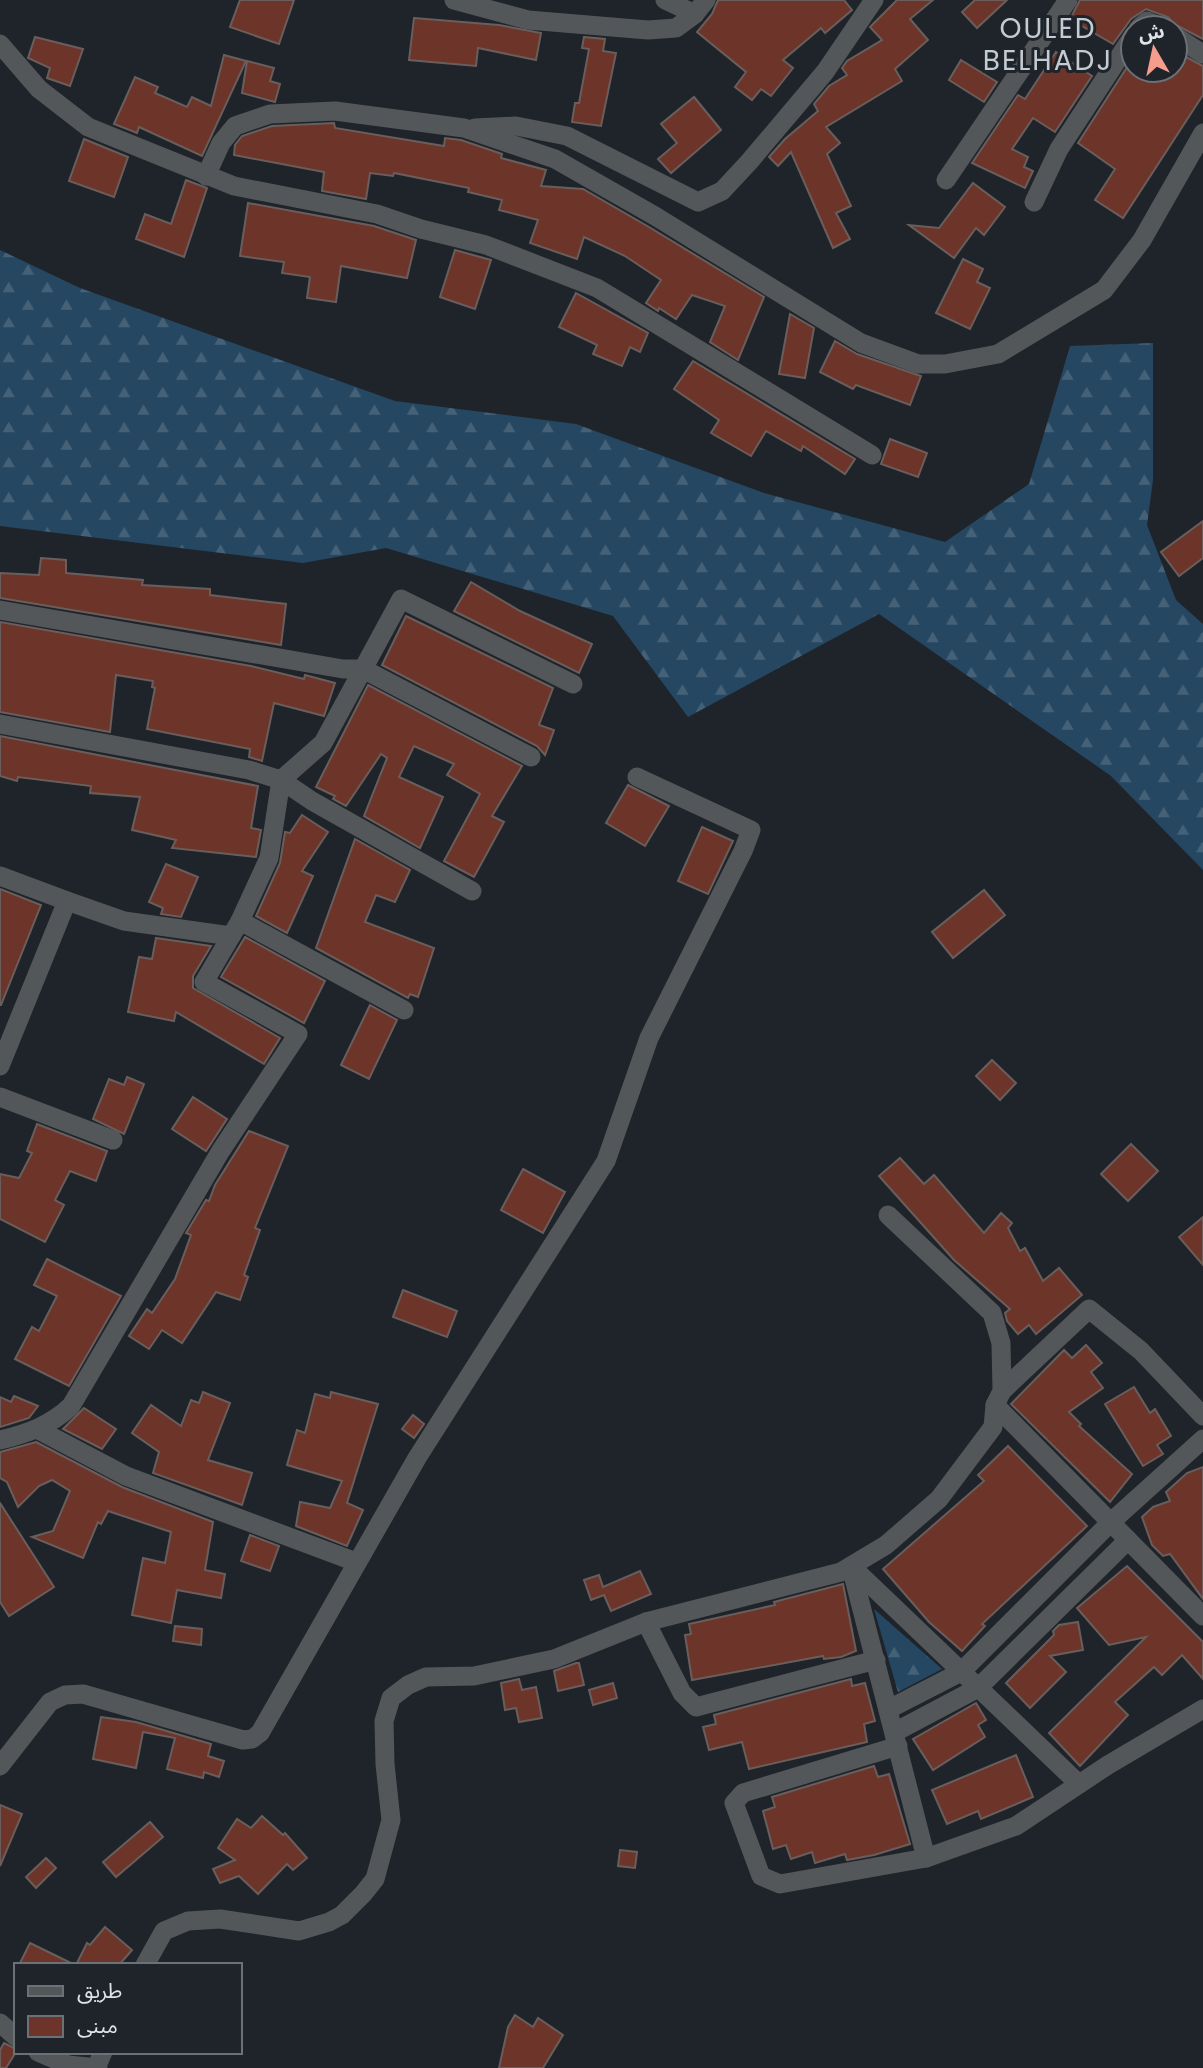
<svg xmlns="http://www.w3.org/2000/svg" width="1203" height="2068" font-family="Poppins,'Noto Sans Arabic',sans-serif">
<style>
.forest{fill:url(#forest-firs)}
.building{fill:#6d342a;stroke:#695e5c;stroke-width:2}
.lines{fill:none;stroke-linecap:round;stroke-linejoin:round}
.minor{stroke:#54575a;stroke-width:19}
.tertiary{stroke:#54575a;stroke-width:19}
.labels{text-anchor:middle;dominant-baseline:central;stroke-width:6;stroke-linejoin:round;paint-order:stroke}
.quarter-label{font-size:28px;letter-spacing:2px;fill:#c3ccd3;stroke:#1e242a}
</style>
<defs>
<pattern id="forest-firs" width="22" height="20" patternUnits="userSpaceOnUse" patternTransform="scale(1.75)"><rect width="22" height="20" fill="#254762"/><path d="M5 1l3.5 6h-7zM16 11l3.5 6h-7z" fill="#446178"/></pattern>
</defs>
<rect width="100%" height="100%" fill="#1e242a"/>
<g class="forest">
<path d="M0,250L80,288L395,401L576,424L764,493L945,542L1029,484L1070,346L1153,343V480L1147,525L1176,600L1203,624V870L1111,776L879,614L688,717L613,616L386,548L303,563L0,526Z"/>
<path d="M874,1609L942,1669L898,1692Z"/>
</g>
<g class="building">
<path d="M240,0H294L279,44L230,27Z"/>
<path d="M718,0H844L852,10L825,33L821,28L783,60L793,68L771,96L761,89L752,100L735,87L746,72L697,32L712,14Z"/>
<path d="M897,0H933L910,19L928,40L895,69L902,81L826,127L840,143L827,154L851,206L836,213L850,239L833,248L791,152L778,166L769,157L785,139L818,111L814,104L829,86L847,75L842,68L847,61L882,40L870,27Z"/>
<path d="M975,0H1007L977,28L962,12Z"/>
<path d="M1080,0H1203V39L1174,24L1168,17L1146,9L1131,19L1113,44L1070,19Z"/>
<path d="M414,18L499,25L541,33L536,60L478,48L476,66L409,60Z"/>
<path d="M35,37L83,49L70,86L47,78L50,68L28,58Z"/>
<path d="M584,37L605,39L603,51L616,53L601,126L572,122L575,103H579L589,49L582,48Z"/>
<path d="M1175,51L1203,66V95L1123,218L1095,200L1115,169L1078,143L1133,58V70H1175Z"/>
<path d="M1056,52L1092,76L1055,132L1033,118L1012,149L1028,157L1024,167L1033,171L1025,188L972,163L1018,95L1025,99Z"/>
<path d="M224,55L246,61L202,156L139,127L137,133L114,124L135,77L158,87L155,93L187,107L192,97L211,106Z"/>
<path d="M961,60L997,82L984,102L949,80Z"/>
<path d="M247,61L274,68L270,81L280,84L275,102L242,93Z"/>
<path d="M694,97L721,130L671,173L658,159L677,143L661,124Z"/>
<path d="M334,123L335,128L444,146L445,138L461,140L502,154L501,158L546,170L541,186L583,189L649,227L764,297L738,360L710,342L725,306L692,295L676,319L659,308L658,311L646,303L661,280L625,256L584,237L577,259L530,243L538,220L499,210L502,200L468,192L469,188L394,173L393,176L370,173L366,199L322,191L324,172L234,155L235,145L242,136L272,126Z"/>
<path d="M84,139L128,157L114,197L69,181Z"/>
<path d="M186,180L207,188L184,257L136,239L145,214L171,224Z"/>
<path d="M973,183L1005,207L984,235L976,228L954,258L909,225L939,228Z"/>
<path d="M248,203L374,226L416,240L407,278L341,266L336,302L307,298L310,277L282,273L284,262L240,256Z"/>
<path d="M455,250L491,260L475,309L440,297Z"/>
<path d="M963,259L983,269L977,282L990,288L970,329L936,313Z"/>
<path d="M576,293L648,333L640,352L630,347L622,366L593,354L597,345L559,327Z"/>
<path d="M790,314L814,328L805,378L779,374Z"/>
<path d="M835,341L857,354L921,376L910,405L856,385L853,389L820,372Z"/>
<path d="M693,361L855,459L845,474L803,446L801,451L766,431L751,456L711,433L719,420L674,389Z"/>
<path d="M890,439L927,453L918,477L881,464Z"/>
<path d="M1203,521V558L1179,576L1161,552Z"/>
<path d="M41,558L66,560V573L143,580L142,585L210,589V595L286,604L281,645L0,598V573L39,575Z"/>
<path d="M471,582L520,611L592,644L579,673L454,611Z"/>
<path d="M406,616L553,688L539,725L554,730L545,755L537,746L382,665Z"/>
<path d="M0,622L251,666L304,679L305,675L335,683L324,716L274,703L262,761L249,757L250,749L147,729L155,688L152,687L153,681L116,675L110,732L0,712Z"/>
<path d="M368,685L522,766L492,816L504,822L474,877L444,861L480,794L447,775L454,764L414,746L399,777L443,797L420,848L364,816L387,758L381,754L346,806L333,799L335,796L316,787Z"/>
<path d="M0,736L258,786L251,828L261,830L256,857L172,848L176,840L132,830L140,797L90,793L91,786L18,777L17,781L0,776Z"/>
<path d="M628,785L669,806L645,846L606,823Z"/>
<path d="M302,815L328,832L302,871L313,876L287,933L256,916L280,863L285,832L290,833Z"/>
<path d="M702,827L733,841L708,894L678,881Z"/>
<path d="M355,839L410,870L395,902L376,895L365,922L434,948L418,997L410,994L408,998L316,948Z"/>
<path d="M166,864L198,877L181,917L161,914L163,908L149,902Z"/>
<path d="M0,889L41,905L1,1005H0Z"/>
<path d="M984,890L1005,915L953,958L932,932Z"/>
<path d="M245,937L325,981L304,1023L221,977Z"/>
<path d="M156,938L211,946L193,976V988L280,1038L264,1064L176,1012L174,1021L128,1012L139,957L152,959Z"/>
<path d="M370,1005L397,1020L369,1079L341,1065Z"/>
<path d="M992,1060L1016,1083L1000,1100L976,1076Z"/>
<path d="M127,1077L144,1084L124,1134L93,1119L109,1079L124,1085Z"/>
<path d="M193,1097L227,1119L206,1151L172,1129Z"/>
<path d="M37,1124L107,1151L96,1181L70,1171L55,1200L64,1205L45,1242L0,1219V1174L19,1178L32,1153L27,1151Z"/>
<path d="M249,1131L288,1146L255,1228L260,1230L244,1275L248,1277L240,1300L216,1292L182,1343L162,1330L149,1349L129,1336L147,1309L152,1313L175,1279L191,1235L186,1233L206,1200L209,1201L215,1185Z"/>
<path d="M1131,1144L1158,1171L1128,1201L1101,1174Z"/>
<path d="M900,1158L924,1184L934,1175L984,1233L1001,1213L1012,1223L1008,1228L1020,1251L1025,1248L1043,1281L1059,1268L1082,1295L1036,1334L1029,1325L1018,1334L1007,1321L1005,1313L1010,1309L954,1260L879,1176Z"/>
<path d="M523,1169L565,1192L543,1233L501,1210Z"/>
<path d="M1203,1217V1265L1179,1237Z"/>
<path d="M47,1259L121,1296L69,1386L15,1359L32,1327L39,1331L57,1296L34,1285Z"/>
<path d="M403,1290L457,1311L447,1337L393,1317Z"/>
<path d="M1086,1345L1102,1363L1091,1372L1103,1388L1069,1412L1081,1424L1079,1426L1132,1474L1110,1502L1011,1404L1064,1350L1072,1358Z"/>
<path d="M1134,1387L1150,1413L1155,1409L1171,1436L1157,1445L1163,1454L1143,1466L1105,1404Z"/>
<path d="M203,1392L230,1403L208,1460L252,1473L242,1505L153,1473L159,1452L132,1433L151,1405L181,1426L191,1400L199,1403Z"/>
<path d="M331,1392L378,1404L347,1503L363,1510L347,1546L296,1526L300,1502L330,1508L342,1481L287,1465L297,1430L305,1433L315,1394L330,1398Z"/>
<path d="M14,1396L38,1406L29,1418L0,1427V1397L11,1402Z"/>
<path d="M84,1408L116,1429L102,1449L63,1429Z"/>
<path d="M413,1415L424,1424L414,1438L402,1429Z"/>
<path d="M36,1442L122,1487L213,1522L205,1570L225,1574L221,1598L177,1590L171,1623L132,1615L143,1558L165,1563L171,1532L108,1511L101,1524L98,1522L83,1558L32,1537L53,1531L70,1491L52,1480L39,1486L18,1507L7,1482L0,1478V1452Z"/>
<path d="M1008,1446L1087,1526L982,1624L985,1626L962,1651L929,1622L883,1569L984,1481L978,1475Z"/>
<path d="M1203,1467V1599L1170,1554L1163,1556L1152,1545L1142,1517L1153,1507L1170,1501L1166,1492L1187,1473Z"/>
<path d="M0,1503L54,1587L9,1616L0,1602Z"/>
<path d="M250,1535L279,1546L270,1571L241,1561Z"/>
<path d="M1127,1566L1203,1642V1679L1182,1655L1162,1675L1154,1667L1115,1702L1128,1715L1080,1766L1049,1733L1146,1637L1109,1645L1077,1608Z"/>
<path d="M640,1571L651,1594L611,1611L604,1595L591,1600L584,1580L599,1575L603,1587Z"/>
<path d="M843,1584L856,1651L841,1657L824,1659L823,1656L692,1680L685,1635L691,1634L689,1624L775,1605L774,1602Z"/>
<path d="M1078,1622L1083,1650L1050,1656L1066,1672L1030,1708L1006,1683L1054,1635L1053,1631L1059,1625Z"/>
<path d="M175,1626L202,1629L201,1645L173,1641Z"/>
<path d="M576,1663H579L584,1685L558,1691L554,1671Z"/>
<path d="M519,1679L522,1690L536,1687L542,1718L519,1722L516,1708L505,1710L501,1683Z"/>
<path d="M851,1679L852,1686L865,1683L875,1721L864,1724L867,1742L749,1769L742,1742L709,1750L703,1727L716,1724L714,1715Z"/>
<path d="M613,1683L617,1698L593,1705L589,1690Z"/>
<path d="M976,1703L986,1720L978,1725L985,1737L933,1770L913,1739Z"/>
<path d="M101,1717L136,1722L211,1744L208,1756L224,1761L219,1777L204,1772L203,1778L167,1769L175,1738L143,1732L136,1768L93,1759Z"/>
<path d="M1016,1755L1033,1797L981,1819L978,1811L947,1824L932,1790Z"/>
<path d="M874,1766L878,1777L889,1774L910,1844L874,1855L847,1860L845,1854L815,1863L812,1852L791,1859L786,1845L773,1849L763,1811L775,1807L772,1797Z"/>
<path d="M0,1805L22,1814L0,1866Z"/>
<path d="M262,1816L283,1835L285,1833L307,1858L293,1870L287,1864L258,1894L239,1876L220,1883L213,1869L235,1860L218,1848L237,1819L251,1828Z"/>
<path d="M150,1822L163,1837L116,1877L103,1862Z"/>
<path d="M620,1850L637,1852L635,1868L618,1866Z"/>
<path d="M46,1858L56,1868L36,1888L26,1877Z"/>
<path d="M105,1927L132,1950L119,1965H76L87,1943L90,1945Z"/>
<path d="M30,1943L75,1965H19Z"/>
<path d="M515,2015L533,2027L538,2018L563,2035L543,2068H499L508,2027Z"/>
<path d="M4,2043L16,2049V2052L6,2068H0V2050Z"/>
</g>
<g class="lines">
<g class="minor">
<path d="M454,0L528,20L648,30L676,28L695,14L706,0"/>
<path d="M665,0L695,14"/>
<path d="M1139,28L1147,21L1163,28"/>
<path d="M1175,36L1203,54"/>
<path d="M0,44L39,89L88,127L234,186L377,214L421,229L486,245L597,288L872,455"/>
<path d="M475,128L516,126L567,136L698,202L722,191L749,162L825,72L874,0"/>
<path d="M206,176L221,143L235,126L270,114L335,111L464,128L555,159L655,216L861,343L918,364H945L998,354L1104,290L1142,240L1203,133"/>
<path d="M946,180L1068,0"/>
<path d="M1034,202L1059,149L1133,36"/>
<path d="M0,610L343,669H363L531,757"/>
<path d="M0,724L249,770L281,780L312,801L472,891"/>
<path d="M0,876L67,901L0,1066"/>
<path d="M67,901L124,921L231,936"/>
<path d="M404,1010L240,921L269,858L281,780L323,743L401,599L573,684"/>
<path d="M0,1097L113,1140"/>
<path d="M1002,1391L1089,1309L1141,1351L1203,1416"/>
<path d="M995,1405L1203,1616"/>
<path d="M37,1429L126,1476L356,1562"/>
<path d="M0,1440C27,1434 51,1425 71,1406L220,1152L298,1034L204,982L240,921"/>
<path d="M851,1566L1079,1784"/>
<path d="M851,1567L926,1858"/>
<path d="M646,1622L682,1693L696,1707L876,1660"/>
<path d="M889,1709L961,1672L1111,1522L1203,1439"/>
<path d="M895,1732L978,1688L1128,1540"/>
<path d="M898,1746L743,1793L734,1803L761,1876L780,1884L926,1858L1016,1826L1108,1765L1203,1709"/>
<path d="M0,1766L50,1702L65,1695L83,1694L243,1740L252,1739L260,1733L417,1458L606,1161L649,1038L743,851L751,830L637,777"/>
<path d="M145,1965L164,1931L188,1921L220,1919L299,1931L329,1922L342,1915L363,1894L375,1879L391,1820L385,1764L384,1721L391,1698L408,1685L426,1677L474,1676L554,1659L646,1622L841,1572L886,1545L939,1499L993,1427L995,1405L1002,1391L1001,1343L992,1313L888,1215"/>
<path d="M96,2068L103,2052"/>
</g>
<g class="tertiary">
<path d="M0,2023L16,2037"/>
<path d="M38,2052L68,2065L98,2068"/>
</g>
</g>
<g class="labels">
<g class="quarter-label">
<text x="1048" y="28">OULED<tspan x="1048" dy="32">BELHADJ</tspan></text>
</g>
</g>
<rect x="14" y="1963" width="228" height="91" fill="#1e242a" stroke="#6b7176" stroke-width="2"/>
<rect x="28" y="1986" width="35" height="10" fill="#54575a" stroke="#6b7176" stroke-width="2"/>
<text x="77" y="1998" font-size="21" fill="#dfe4e8">طريق</text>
<rect x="28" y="2016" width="35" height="21" fill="#6d342a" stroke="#6b7176" stroke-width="2"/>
<text x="77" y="2033" font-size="21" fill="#dfe4e8">مبنى</text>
<g transform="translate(1154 49) rotate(351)"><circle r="33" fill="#1e242a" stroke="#6b7176" stroke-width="2"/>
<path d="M0-5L12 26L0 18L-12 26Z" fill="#f49d8c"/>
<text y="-10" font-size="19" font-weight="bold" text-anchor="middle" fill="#dfe4e8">ش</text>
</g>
</svg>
